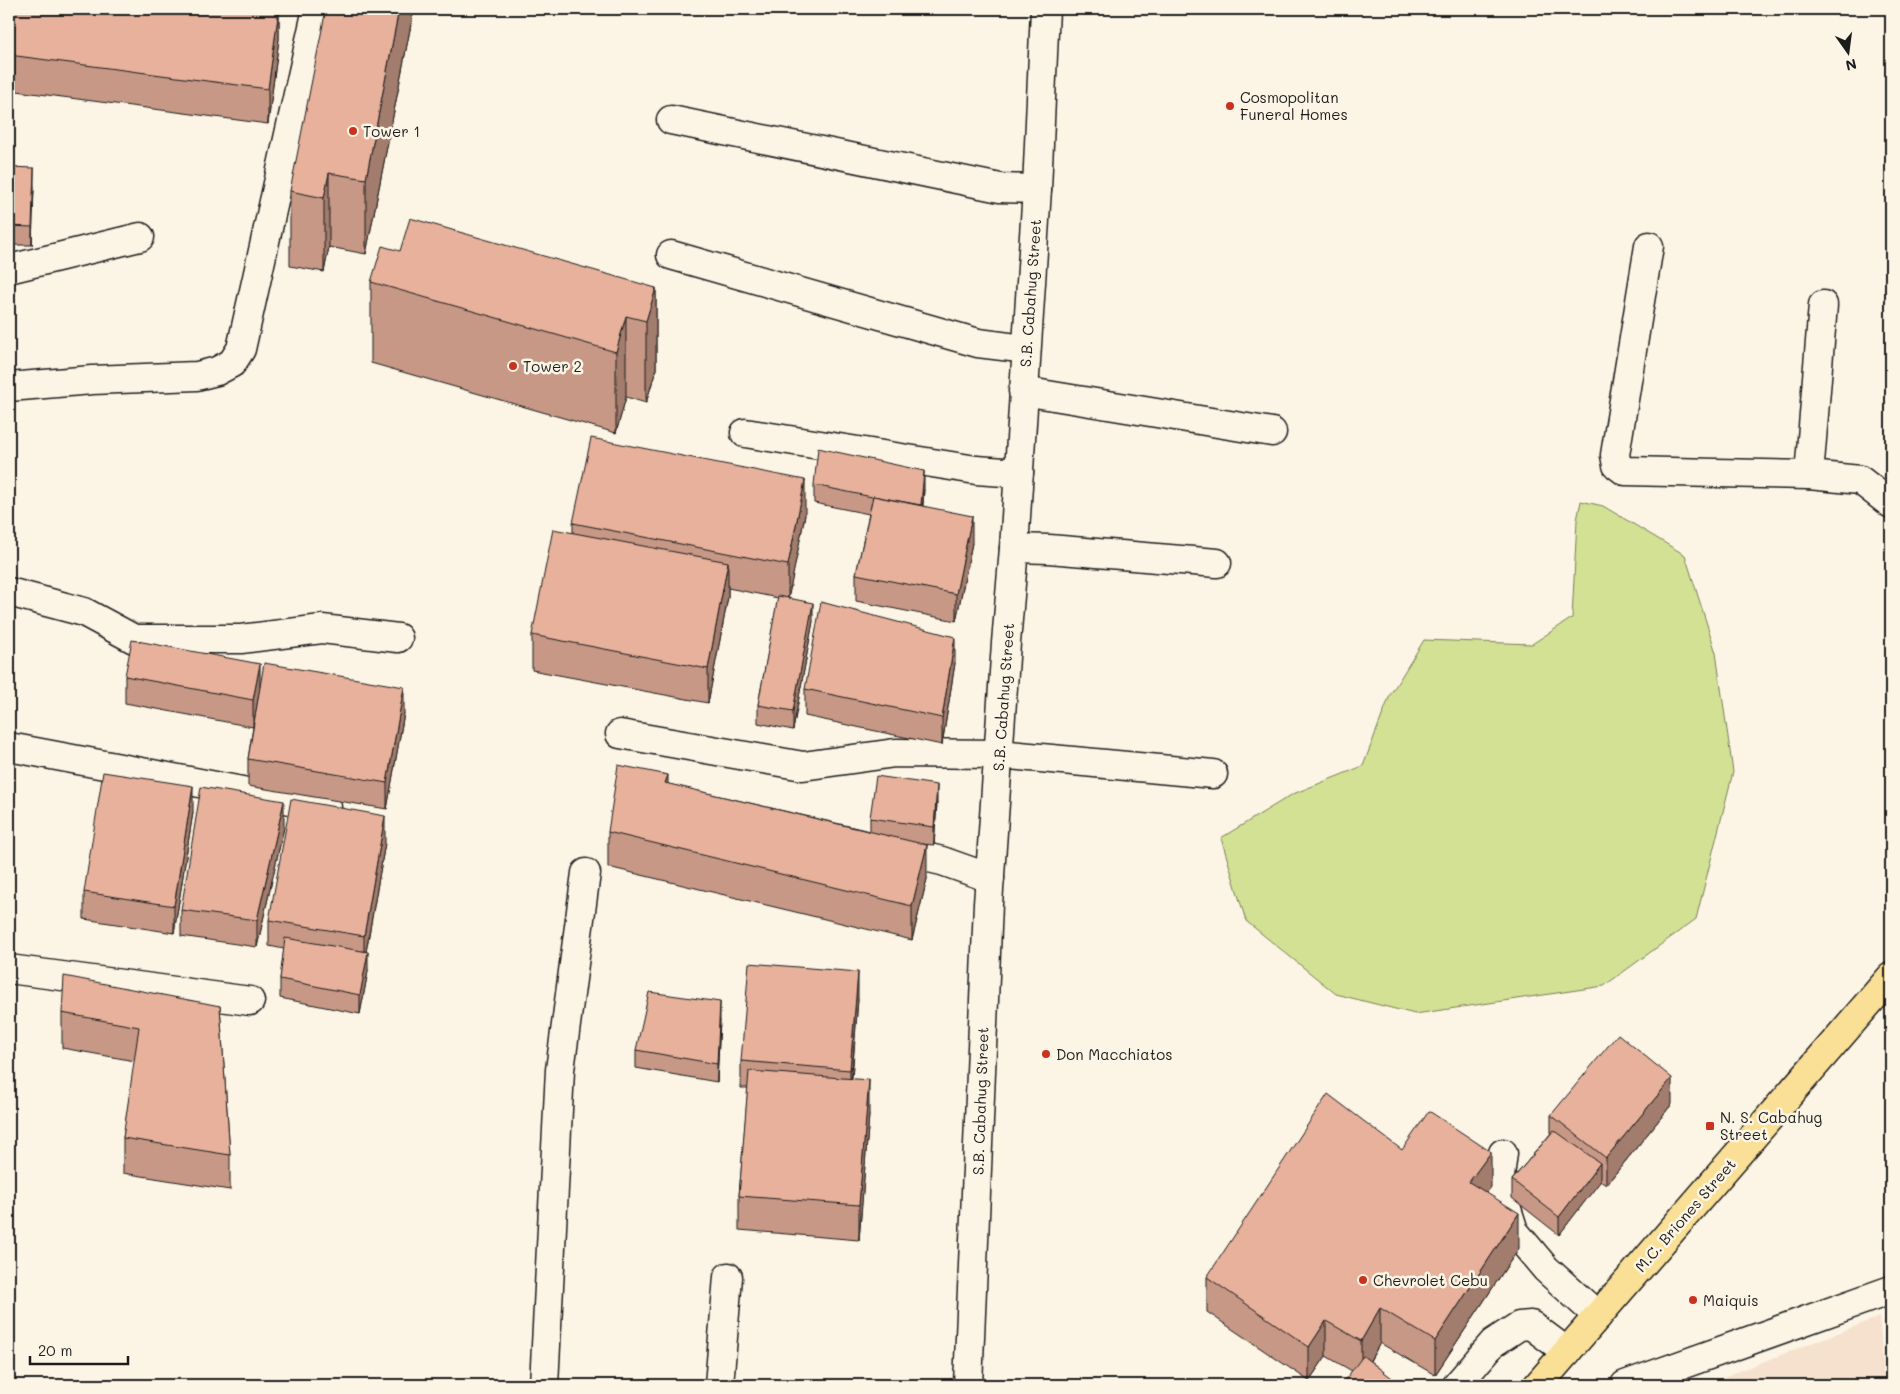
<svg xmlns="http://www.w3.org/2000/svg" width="1900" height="1394" font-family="Mali,sans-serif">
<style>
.built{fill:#f6e1cf}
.green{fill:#d3e195;stroke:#787e58}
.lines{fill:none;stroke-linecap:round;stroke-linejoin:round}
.minor-casing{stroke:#1c1c1c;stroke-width:31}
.major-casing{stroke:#1c1c1c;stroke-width:31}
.minor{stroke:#fcf5e5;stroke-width:28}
.major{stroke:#fadf96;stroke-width:28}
.wall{fill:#c79886;stroke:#1c1c1c}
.shaded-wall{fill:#a27c6d;stroke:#1c1c1c}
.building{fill:#e7b19c;stroke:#1c1c1c}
.poi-dot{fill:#c8321e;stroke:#fcf5e5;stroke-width:2}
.labels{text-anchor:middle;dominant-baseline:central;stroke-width:5;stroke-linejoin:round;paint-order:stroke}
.poi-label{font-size:15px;fill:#1c1c1c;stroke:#fcf5e5;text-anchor:start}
.street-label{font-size:15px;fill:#1c1c1c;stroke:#fcf5e5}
</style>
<rect width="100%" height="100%" fill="#fcf5e5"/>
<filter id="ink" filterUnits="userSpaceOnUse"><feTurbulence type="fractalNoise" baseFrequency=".02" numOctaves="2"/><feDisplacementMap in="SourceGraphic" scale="10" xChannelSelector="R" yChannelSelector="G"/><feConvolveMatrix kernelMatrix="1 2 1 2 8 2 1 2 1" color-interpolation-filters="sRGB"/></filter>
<g filter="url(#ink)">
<path class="built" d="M1879,1317L1885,1385H1703Z"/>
<path class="green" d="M1581,501L1603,506L1685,555L1716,653L1733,772L1696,919L1604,986L1415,1014L1336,994L1246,921L1221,838L1293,794L1363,766L1390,695L1424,640L1532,644L1572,618L1577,520Z"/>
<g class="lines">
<g class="minor-casing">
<g id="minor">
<path d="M671,120L1000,188L1037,189"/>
<path d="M1649,246L1615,455L1617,465L1625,471L1809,475L1860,480L1891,504"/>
<path d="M671,255L978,343L1026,349"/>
<path d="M9,269L140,237"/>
<path d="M9,387L92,380L197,376L217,371L232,363L241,349L317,9"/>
<path d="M1023,391L1272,432"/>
<path d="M745,433L976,470L1019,473"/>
<path d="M1809,475L1823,305"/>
<path d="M1014,548L1049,549L1217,563"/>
<path d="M9,592L84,612L134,639H241L322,629L398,638"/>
<path d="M620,734L803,766L895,753L998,754L1213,774"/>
<path d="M9,747L327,807"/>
<path d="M891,849L942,861L990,878"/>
<path d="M9,969L250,1001"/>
<path d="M1503,1153L1499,1184L1514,1231L1546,1269L1598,1316"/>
<path d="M544,1385L560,1070L586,873"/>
<path d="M719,1385L728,1277"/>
<path d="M968,1385L988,904L1006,643L1014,548L1037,189L1045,9"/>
<path d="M1457,1385L1493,1343L1519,1326L1531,1325L1567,1352"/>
<path d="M1625,1385L1891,1290"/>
</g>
</g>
<g class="major-casing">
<path id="major" d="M1538,1385L1891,977"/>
</g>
<use href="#minor" class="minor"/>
<use href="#major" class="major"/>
</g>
<g class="wall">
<path d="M9,9H279V39L268,124L9,90Z"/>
<path d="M414,9L366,254L329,247L324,272L290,266V191Z"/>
<path d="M9,167L34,186L32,245H9Z"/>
<path d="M400,251L656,288V370L646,403L626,397L616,433L371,363V282Z"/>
<path d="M814,485L924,489L923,506L972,543L956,621L856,601V574L869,514L814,503Z"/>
<path d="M805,515L788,598L813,621L793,730L758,723V705L778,598L728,588V597L708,703L532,670V635L573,533V523Z"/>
<path d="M955,663L942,745L805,716V689Z"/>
<path d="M125,676L260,687L404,713L387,809L248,786V759L253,727L125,703Z"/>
<path d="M668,784L870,831V818L937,803L934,845L922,844L927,879L912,940L608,867V832Z"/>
<path d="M193,812L174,933L84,919V892Z"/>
<path d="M284,827L257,947L181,936V910Z"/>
<path d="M385,843L366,952L368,971L360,1014L280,998V979L284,949L269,946V920Z"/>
<path d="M858,999L852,1079L869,1115L859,1240L739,1230V1196L748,1088H741V1061Z"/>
<path d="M220,1006L230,1155V1190L123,1173V1138L135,1061L62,1048V1013Z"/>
<path d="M720,1020L717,1082L636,1068V1050Z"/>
<path d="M1672,1104L1606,1185L1600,1181L1559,1235L1512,1198V1180L1551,1133V1115Z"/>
<path d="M1402,1150L1491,1187L1486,1193L1519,1248L1435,1375L1380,1343L1370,1361L1400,1385L1352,1371L1326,1356L1309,1381L1207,1312V1277Z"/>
</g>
<g class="shaded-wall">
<path d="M279,9V39L268,124V89Z"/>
<path d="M399,9H414L366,254V179Z"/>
<path d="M34,168V186L32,245V227Z"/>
<path d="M329,173V247L324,272V198Z"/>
<path d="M656,288V370L646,403V321Z"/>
<path d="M626,316V397L616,433V352Z"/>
<path d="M924,471V489L921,525V507Z"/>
<path d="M805,480V515L788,600V565Z"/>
<path d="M972,516V543L956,621V594Z"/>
<path d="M728,562V597L708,703V669Z"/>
<path d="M813,603V621L793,730V711Z"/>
<path d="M955,637V663L942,745V718Z"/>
<path d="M260,664V690L253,727V700Z"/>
<path d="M404,687V713L387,809V783Z"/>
<path d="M668,775V810L665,783Z"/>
<path d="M937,785V803L934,845V827Z"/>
<path d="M193,786V812L174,933V906Z"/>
<path d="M284,801V827L257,947V920Z"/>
<path d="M385,816V843L364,963V936Z"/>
<path d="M927,845V879L912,940V906Z"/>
<path d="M368,952V971L360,1014V995Z"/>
<path d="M858,972V999L850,1096V1070Z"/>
<path d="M720,1002V1020L717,1082V1064Z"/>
<path d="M1672,1078V1104L1606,1185V1158Z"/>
<path d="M869,1080V1115L859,1240V1205Z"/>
<path d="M1491,1152V1187L1469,1217V1182Z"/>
<path d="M1600,1163V1182L1559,1235V1217Z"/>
<path d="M1519,1213V1248L1435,1375V1341Z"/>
<path d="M1380,1308V1343L1361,1376V1341Z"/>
<path d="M1326,1321V1356L1309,1381V1347Z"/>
</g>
<g class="building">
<path d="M9,9H279L268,89L9,55Z"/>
<path d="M326,9H399L366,179L329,173L324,198L290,191Z"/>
<path d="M9,167L34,168L32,227L9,226Z"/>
<path d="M410,218L656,288L646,321L626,316L616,352L371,282L382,246L400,251Z"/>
<path d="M591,438L805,480L788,565L573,523Z"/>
<path d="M818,448L924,471L921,505L873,496L872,497L814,485Z"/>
<path d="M873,496L972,516L956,594L856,574Z"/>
<path d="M553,529L728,562L708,669L532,635Z"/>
<path d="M778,596L813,603L793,711L758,705Z"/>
<path d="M821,602L955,637L942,718L805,689Z"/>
<path d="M132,640L260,664L253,700L125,676Z"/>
<path d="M264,663L404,687L387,783L248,759Z"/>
<path d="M618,765L668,775L665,783L927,845L912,906L608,832Z"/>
<path d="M103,772L193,786L174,906L84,892Z"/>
<path d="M876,776L937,785L934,827L870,818Z"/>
<path d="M201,787L284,801L257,920L181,910Z"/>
<path d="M291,799L385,816L364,936L269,920Z"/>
<path d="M285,938L368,952L360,995L280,979Z"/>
<path d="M749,963L858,972L850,1070L741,1061Z"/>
<path d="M64,976L220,1006L230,1155L123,1138L139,1027L62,1013Z"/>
<path d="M649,992L720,1002L717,1064L636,1050Z"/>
<path d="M1618,1034L1672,1078L1606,1158L1551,1115Z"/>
<path d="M749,1071L869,1080L859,1205L739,1196Z"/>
<path d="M1328,1094L1402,1150L1429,1111L1491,1152L1469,1182L1519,1213L1435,1341L1380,1308L1361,1341L1326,1321L1309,1347L1207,1277Z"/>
<path d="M1554,1130L1600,1163L1559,1217L1512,1180Z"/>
<path d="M1363,1356L1400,1384L1399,1385H1341Z"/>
</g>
</g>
<g class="poi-dot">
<circle cx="1230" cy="106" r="5"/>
<circle cx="353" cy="131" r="5"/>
<circle cx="513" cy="366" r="5"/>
<circle cx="1046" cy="1054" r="5"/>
<rect x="1705" y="1121" width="10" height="10" rx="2.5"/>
<circle cx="1363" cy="1280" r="5"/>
<circle cx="1693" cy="1300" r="5"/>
</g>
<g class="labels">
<g class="poi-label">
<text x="1240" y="97">Cosmopolitan<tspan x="1240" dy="17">Funeral Homes</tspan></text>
<text x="363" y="131">Tower 1</text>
<text x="523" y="366">Tower 2</text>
<text x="1056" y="1054">Don Macchiatos</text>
<text x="1720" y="1117">N. S. Cabahug<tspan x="1720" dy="17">Street</tspan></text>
<text x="1373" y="1280">Chevrolet Cebu</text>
<text x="1703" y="1300">Maiquis</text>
</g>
<g class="street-label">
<text transform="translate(1030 293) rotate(-86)">S.B. Cabahug Street</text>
<text transform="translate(1003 697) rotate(-86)">S.B. Cabahug Street</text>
<text transform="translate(980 1101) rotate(-88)">S.B. Cabahug Street</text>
<text transform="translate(1685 1215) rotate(-49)">M.C. Briones Street</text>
</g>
</g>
<rect width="1900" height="1394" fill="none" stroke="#fcf5e5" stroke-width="30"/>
<rect x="15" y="15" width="1870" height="1364" fill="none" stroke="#1c1c1c" stroke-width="2" filter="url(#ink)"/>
<g transform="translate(1848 52) rotate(166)" stroke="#fcf5e5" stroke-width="4" paint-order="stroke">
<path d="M0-4L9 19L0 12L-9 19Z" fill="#1c1c1c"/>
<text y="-8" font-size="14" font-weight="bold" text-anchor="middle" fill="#1c1c1c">N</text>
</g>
<path d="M30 1356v8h98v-8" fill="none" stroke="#1c1c1c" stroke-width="2.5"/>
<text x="38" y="1356" font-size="15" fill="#1c1c1c" stroke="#fcf5e5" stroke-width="4" paint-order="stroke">20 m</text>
</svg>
